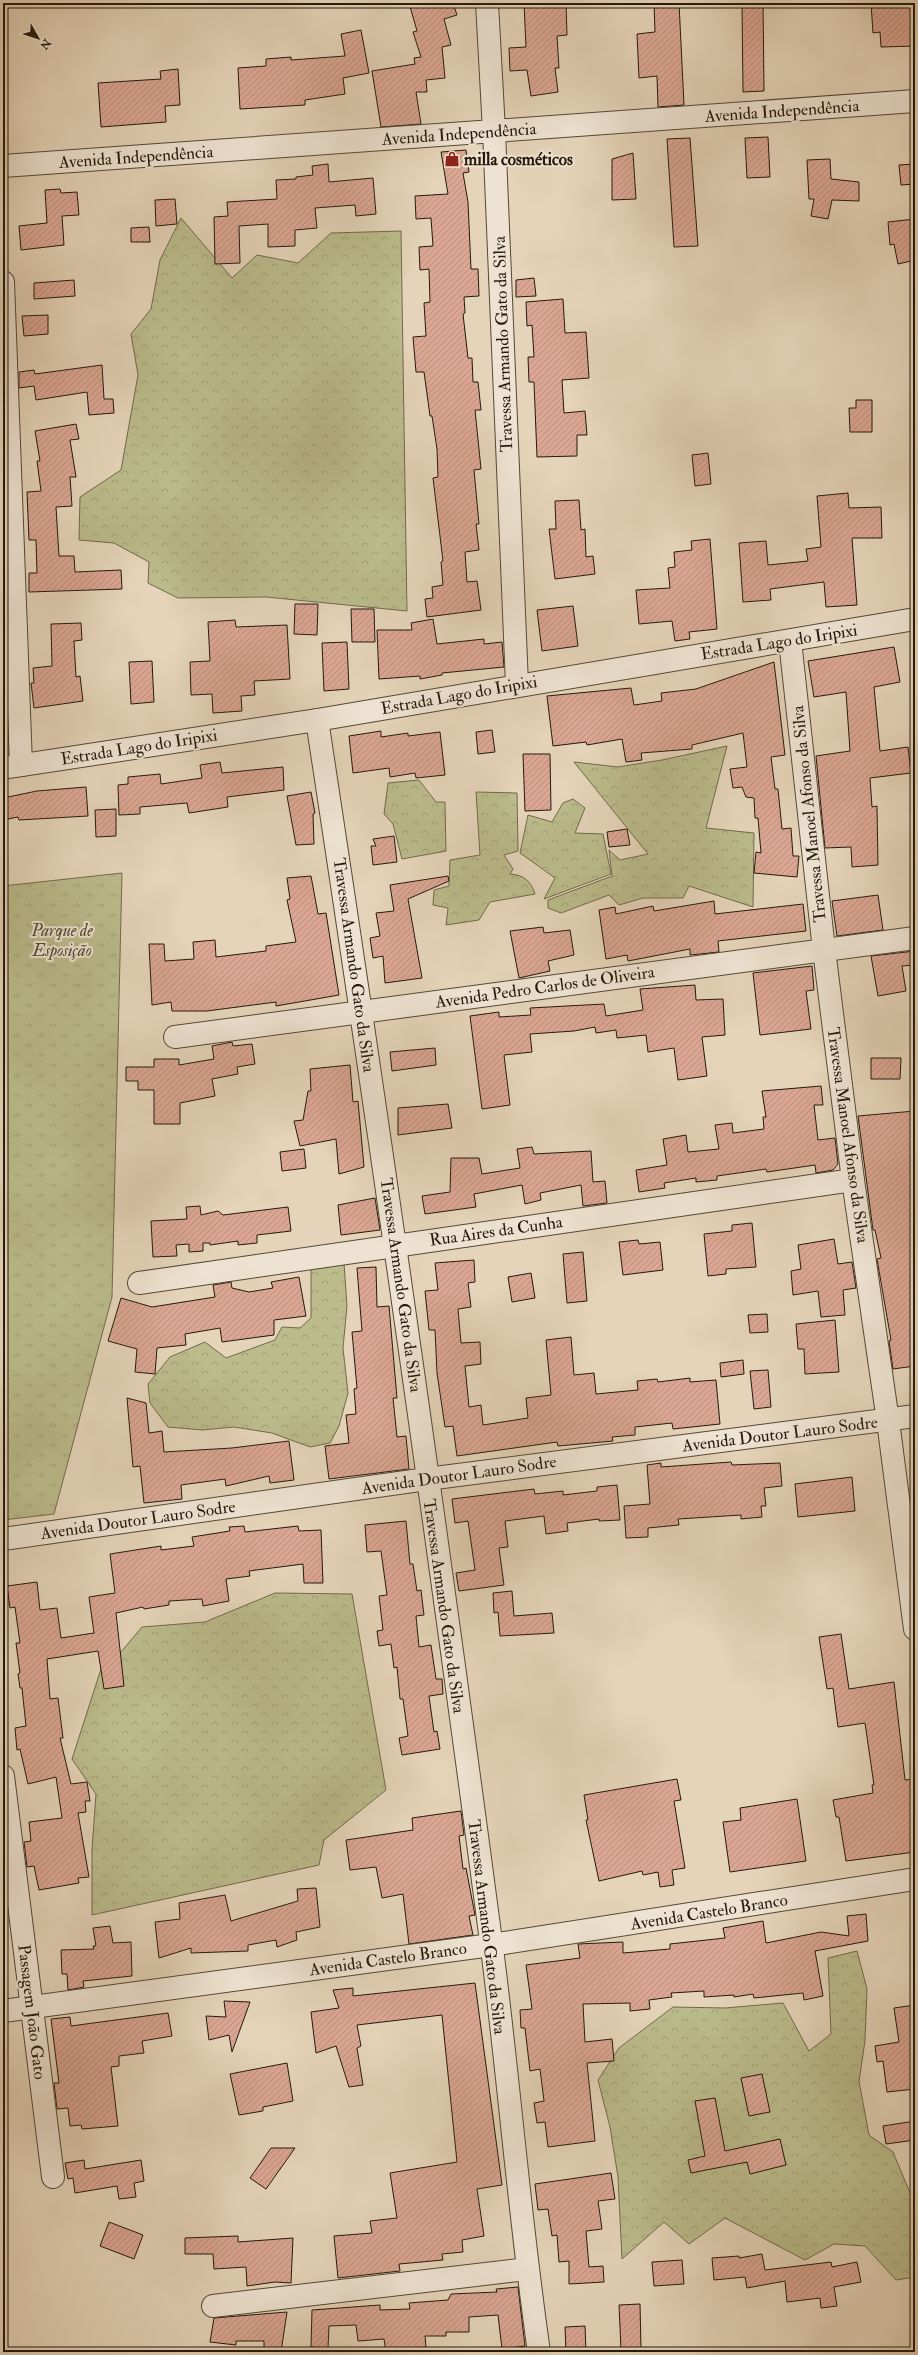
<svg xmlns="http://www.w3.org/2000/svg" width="918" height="2355" font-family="'IM FELL Double Pica',serif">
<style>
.grass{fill:url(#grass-tufts);stroke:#706a4c}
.forest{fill:url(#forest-crowns);stroke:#706a4c}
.building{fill:url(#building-hatch);stroke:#24190c}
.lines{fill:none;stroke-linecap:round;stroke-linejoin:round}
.minor-casing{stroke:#544837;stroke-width:24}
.minor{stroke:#eee3d2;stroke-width:22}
.labels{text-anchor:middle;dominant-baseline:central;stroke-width:4;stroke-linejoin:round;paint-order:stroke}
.street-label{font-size:17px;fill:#24190c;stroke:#eee3d2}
.poi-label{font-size:17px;font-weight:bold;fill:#24190c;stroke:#eee3d2;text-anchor:start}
.park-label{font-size:17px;font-style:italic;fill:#514a32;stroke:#eee3d2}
</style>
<defs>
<pattern id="grass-tufts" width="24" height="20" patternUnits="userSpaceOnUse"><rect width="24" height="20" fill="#bbbb8b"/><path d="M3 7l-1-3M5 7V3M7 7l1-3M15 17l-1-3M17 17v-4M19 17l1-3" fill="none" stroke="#a1a077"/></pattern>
<pattern id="forest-crowns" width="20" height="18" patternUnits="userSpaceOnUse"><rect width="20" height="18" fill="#bbbb8b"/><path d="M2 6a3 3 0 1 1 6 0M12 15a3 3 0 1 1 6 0" fill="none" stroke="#a1a077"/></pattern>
<pattern id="building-hatch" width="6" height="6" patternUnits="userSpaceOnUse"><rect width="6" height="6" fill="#dba693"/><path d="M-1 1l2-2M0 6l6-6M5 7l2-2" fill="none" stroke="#bc8e7e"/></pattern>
</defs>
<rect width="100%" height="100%" fill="#e5d4b9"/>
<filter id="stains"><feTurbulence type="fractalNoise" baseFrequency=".005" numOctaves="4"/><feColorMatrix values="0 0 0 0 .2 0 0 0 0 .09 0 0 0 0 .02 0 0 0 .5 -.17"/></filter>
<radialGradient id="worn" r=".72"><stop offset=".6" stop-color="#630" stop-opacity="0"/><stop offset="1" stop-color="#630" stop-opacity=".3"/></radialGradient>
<path class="grass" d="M122,873L112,1297L54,1514L3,1520V886Z"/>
<g class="forest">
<path d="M181,218L232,278L257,255L298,263L331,233L401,231L407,611L266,597L178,598L148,583L149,562L114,543L79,540L80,497L121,470L138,375L131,334L151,309L160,260Z"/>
<path d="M727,746L706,828L754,833L753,907L689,886L683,898H643L619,905L609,895L561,913L548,908V900L612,876L609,850L620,860L648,854L574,762L618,767L662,760Z"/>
<path d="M419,780L436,802H445L446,851L402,859L393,824L384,814L388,783Z"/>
<path d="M476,792L517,793L518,851L504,855L513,869L510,874C524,875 531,881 535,894L490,902L479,920L446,925L448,908L433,905L434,890L449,886L450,860L480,855Z"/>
<path d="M573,799L585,808L575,833L603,834L611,874L544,899L555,878L520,853L528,815L552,822L563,803Z"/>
<path d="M344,1263L347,1306L343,1348L348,1393L339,1426L330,1443L310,1447L272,1433L234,1427L202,1430L168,1427L150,1403L148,1384L170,1357L205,1342L226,1358L275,1340L282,1327L300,1328L311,1318V1268Z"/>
<path d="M275,1593L352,1594L386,1790L324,1840L319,1865L92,1915V1849L96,1794L72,1759L101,1669L121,1652L142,1627L205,1622Z"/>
<path d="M857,1951L867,1989L865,2041L859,2081L869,2135L893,2152L915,2205V2277L896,2280L865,2246L834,2244L805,2260L725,2218L689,2244L664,2222L622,2259L618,2177L610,2127L598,2080L619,2048L673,2007L725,2008L783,2003L809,2051L831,2034L828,1958Z"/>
</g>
<g class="building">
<path d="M409,3H453L457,15L444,19L451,45L442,47L445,78L426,80L427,92H416L421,124L381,127L372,71L415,64L414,58L421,57L413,32L417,31Z"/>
<path d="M524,3H566L567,35L557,36L559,68H555L558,92L531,96L527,70L510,71L509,48L526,47Z"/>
<path d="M654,3H679L684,105L658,107L657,76L639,78L637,34L655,32Z"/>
<path d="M742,3H763L764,91L743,92Z"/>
<path d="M871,3H915V46L881,47L880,32L873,33Z"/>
<path d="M361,30L369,73L343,78L345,94L305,100V105L240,109L238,68L266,66V59L291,57V60L345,56L341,34Z"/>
<path d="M178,69L180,105L165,106L166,122L101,127L98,83L161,79L160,71Z"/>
<path d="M768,137L770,177L747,178L745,138Z"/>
<path d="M690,138L698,246L674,247L667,139Z"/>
<path d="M466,150L469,172L463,173L468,202L471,269H478L479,296L464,297L465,313L463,314L468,358H472L473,382H478L481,410H475L481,469L474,470L479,524H476L479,550L465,552L467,582L477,581L481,610L427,617L425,599L433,598L432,587L443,585L441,562L443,561L433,478L438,477L437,449L432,416H430L424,372H416L413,337L426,336L424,303L430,302L429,269L420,270L419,247L433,246L431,218L416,219L415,196L448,194L441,152Z"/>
<path d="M633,153L636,199L612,200V159Z"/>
<path d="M830,159L831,179L859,182V201L832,200L828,219L811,216L814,199H809L807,160Z"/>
<path d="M328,164L329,182L373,178L376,214L356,216L355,205L315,208L317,228L295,230V246L268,247V224L239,226L240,263L215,264L214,217L228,216L227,202L277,199L276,180L296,179V177L313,175L312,166Z"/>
<path d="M915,164V184L901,185L899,165Z"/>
<path d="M60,189L61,193L77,192L79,215L62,216L64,245L21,250L19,226L47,223L45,190Z"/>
<path d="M175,199L177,224L156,226L155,200Z"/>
<path d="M915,219V260L898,264L894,244L890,245L888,222Z"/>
<path d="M149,227L150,242H131V228Z"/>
<path d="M534,278L536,296L516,297V280Z"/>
<path d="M74,280L75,296L34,299V283Z"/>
<path d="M563,299L565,333L586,332L589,378L562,380L564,413L585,411L587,435H577V456L537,457L534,382H529L528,357H534L532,325L527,326L526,302Z"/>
<path d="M48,315V334L24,336L22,316Z"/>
<path d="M102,365L104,399H113L114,413L89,415L87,392L36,400L34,386L19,388V372L34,370L35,374Z"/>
<path d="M856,400H872V432H850L849,408H856Z"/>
<path d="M76,424L79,439L70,440L76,477H70L72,506L56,507L59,556H74L75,572L121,570L122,589L29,592V573H37L36,540H29L27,492L41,491L37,461H40L35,431Z"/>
<path d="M708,453L711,484L695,486L692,455Z"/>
<path d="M848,493L849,508L881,507L882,538H852L857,605L826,607L824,582L770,589L771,600L743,602L739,543L766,541L768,565L808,561L806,549L821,547L817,496Z"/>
<path d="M579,500L581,530L585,529L586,557L593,556L595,574L555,579L549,529H556L555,501Z"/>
<path d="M710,539L717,629L689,632L690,639L675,641L672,621L639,624L636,590L670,588L668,568L675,567L674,552L692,550L691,541Z"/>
<path d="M295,604H318L317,635L294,634Z"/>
<path d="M573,606L578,646L542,651L537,610Z"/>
<path d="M351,609H374L375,642H352Z"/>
<path d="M433,619L437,644L484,639V644L502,642L504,667L442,673V675L420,679V676L379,679L377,630H412L411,623Z"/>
<path d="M235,620L236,627L287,625L290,679L254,681L255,695L241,696L242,711L213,713L212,694L191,695L190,662L210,661L208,622Z"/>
<path d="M81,623L82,640L74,641L76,677L80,676L83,701L34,708L31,683H34L33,668L52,666L51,624Z"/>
<path d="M347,642L349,689L324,691L322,643Z"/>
<path d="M894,647L900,682L874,687L880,751L908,747L911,773L870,778L872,807L877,806L878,865L852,867L851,847L825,848L816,756L850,751L846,692L814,697L808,661Z"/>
<path d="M152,661L154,702L131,704L129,662Z"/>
<path d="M774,662L785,755L771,757L775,789H778L782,829L791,828L793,856H799L797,877L754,873L756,852L761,853L758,818H755L754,798L746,797L742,787L733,788L730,769L747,767L743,733L692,745V749L641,753L642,760L626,762L622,739L587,745L586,742L553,746L547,696L631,688L634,705L662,701L661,693L696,689Z"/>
<path d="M492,730L495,752L478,754L476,732Z"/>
<path d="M381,731V737L408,733V736L440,732L445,775L416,778L415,773L390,777L389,768L353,773L349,736Z"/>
<path d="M523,754H550L551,810L525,811Z"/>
<path d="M220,762L222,773L283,767L284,790L227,797L228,807L189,813L187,803L140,807V814L119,815L118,785L128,784V777L160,774L161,784L202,778L200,765Z"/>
<path d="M86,787L88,816L19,820L18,817L3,820V798L37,791Z"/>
<path d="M311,792L315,813L313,814L314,844L296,845L287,796Z"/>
<path d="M116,809V836L96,837L95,810Z"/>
<path d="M627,829L630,845L609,847L607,832Z"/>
<path d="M394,836L397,862L373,865L371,846H376L373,839Z"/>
<path d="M311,876L318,914L326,913L339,995L276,1006V1002L207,1011H172L171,1002L152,1005L149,944H164L165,961L194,959L193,942L215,940L216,957L266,951V946L296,942L287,900L290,899L287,878Z"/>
<path d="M448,876L449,881L408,899L422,978L385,983L383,956L373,958L370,938L380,936L376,913L394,911L390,885Z"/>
<path d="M878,895L883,930L837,936L832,901Z"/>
<path d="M714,901L715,914L803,904L806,931L718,941L719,952L690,955V949L628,961L627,955L606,959L599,910L615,907L616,914L653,906L654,911Z"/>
<path d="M543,927L544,933L570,930L574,955L548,961L550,971L519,978L510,931Z"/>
<path d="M915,951V965L902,966L906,991L878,996L871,956Z"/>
<path d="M812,966L814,990L806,991L811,1029L760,1035L753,973Z"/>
<path d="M695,985L696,1000L723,999L725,1035L702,1037L707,1076L678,1080L674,1048L648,1052L646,1035L617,1038L616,1030L596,1033L595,1027L574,1031L530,1034L532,1052L504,1055L510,1105L482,1109L470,1016L499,1012V1017L531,1015L530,1008L604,1004L606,1016L643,1010L640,989Z"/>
<path d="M232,1042L233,1046L252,1044L255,1064L237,1067L238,1074L212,1079L215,1096L180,1103V1124H154V1090H138V1081H126V1067H154V1059H179V1065L214,1059L212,1046Z"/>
<path d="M435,1048L436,1065L392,1071L390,1052Z"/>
<path d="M871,1058H901L900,1079H871Z"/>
<path d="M350,1065L353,1102L358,1101L364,1167L339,1174L336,1139L300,1146L294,1121L303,1120L308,1091H311L310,1069Z"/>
<path d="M821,1086L823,1105H814L818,1140L835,1138L838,1164L833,1170L816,1173L815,1165L767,1172L766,1169L717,1176V1180L696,1182V1178L664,1183L665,1188L639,1192L636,1170L667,1165L663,1139L686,1135L688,1152L719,1149L715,1125L732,1123L733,1133L764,1129L763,1117H766L762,1091Z"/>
<path d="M448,1104L452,1128L398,1135V1108Z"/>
<path d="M915,1111V1303L912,1304L915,1321V1366L893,1369L889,1341L891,1340L877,1259L881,1258L875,1230H873L858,1116Z"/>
<path d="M532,1147L534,1154L591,1151L593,1182L605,1181L607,1203L583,1206L581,1185L540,1193L541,1200L525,1204L522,1185L474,1194L476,1207L425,1214L422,1196L450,1192L451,1158H479L482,1174L520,1168L517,1149Z"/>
<path d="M304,1149L306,1168L282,1171L280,1152Z"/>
<path d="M375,1198L380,1230L341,1235L338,1205Z"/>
<path d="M200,1206L201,1215L218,1211L223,1215L288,1207L291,1231L257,1235V1243L238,1245V1241L210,1245V1243H203V1251L189,1252V1244L176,1245L177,1256L153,1257L151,1221L187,1219L186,1207Z"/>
<path d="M752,1223L756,1267L726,1269V1274L708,1276L704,1234L732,1231V1225Z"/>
<path d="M834,1239L838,1264L852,1262L856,1288L843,1290L845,1315L821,1317L818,1291L793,1295L791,1271L801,1269L798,1245Z"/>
<path d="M638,1240L639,1244L660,1242L663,1270L623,1275L619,1242Z"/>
<path d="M583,1252L587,1301L567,1303L563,1254Z"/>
<path d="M474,1260L475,1282L468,1283L471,1307L458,1309L461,1343L480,1342L481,1364L465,1366L469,1407L481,1405L483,1425L528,1418L526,1398L551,1395L546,1340L571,1337L574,1375L594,1373L596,1394L638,1390L637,1381L657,1379L658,1382L690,1378V1382L716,1380L720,1424L673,1429L672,1423L635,1427V1435L612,1437L613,1441L558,1446L557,1442L457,1456L453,1426L445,1427L437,1373L435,1330H429L425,1291L438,1290L435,1263Z"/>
<path d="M376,1267L377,1307L389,1306L397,1398H393L397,1437L406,1436L409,1469L329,1479L325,1446L349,1443L346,1415L356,1414L354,1389L357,1388L352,1332L362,1331L357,1268Z"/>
<path d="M531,1273L535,1298L512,1302L508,1277Z"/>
<path d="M299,1277L306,1316L274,1320V1335L222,1342L220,1328L185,1334L186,1345L157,1348L155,1374L135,1372L137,1349L108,1341L121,1298L152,1307L215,1297L213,1285L231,1282L232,1288L249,1292L273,1288L271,1282Z"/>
<path d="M767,1314L768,1332L750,1333L748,1315Z"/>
<path d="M835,1320L839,1372L805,1374L804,1349H798L796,1324Z"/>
<path d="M743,1360L744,1374L721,1377L720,1363Z"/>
<path d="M768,1370L771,1407L754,1409L750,1371Z"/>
<path d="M127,1398L146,1403L149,1433L162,1431L164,1452L232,1448L289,1441L294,1480L270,1483L269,1476L226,1486L225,1479L181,1485L182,1499L144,1503L140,1466L133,1467Z"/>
<path d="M731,1462L732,1465L780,1463L782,1486L764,1488L766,1506H761L762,1517L741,1519V1515L678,1519L679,1525L648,1528V1537L626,1538L624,1506L650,1504L647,1465L661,1463V1467Z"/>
<path d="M852,1477L855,1511L798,1517L795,1484Z"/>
<path d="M617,1485L620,1520L599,1521V1519L567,1523L568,1531L546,1534L544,1516L505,1521L508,1547L499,1548L504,1585L459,1591L456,1573L475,1570L468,1521L455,1523L452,1499L534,1489L535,1494L563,1491V1495L597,1491V1487Z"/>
<path d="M406,1521L410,1564H413L417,1591L421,1590L424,1615L416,1616L419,1647L431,1645L436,1679H442L443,1694L429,1696L434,1732L437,1731L440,1749L402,1755L399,1738L408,1736L403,1699H400L397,1667L394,1668L391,1644L379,1646L377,1631L383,1630L379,1596L387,1595L381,1551L367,1552L365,1525Z"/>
<path d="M244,1526L245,1532L298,1526L299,1531L321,1530L323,1583H304L303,1564L249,1571L250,1576L226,1579L229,1601L203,1606L202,1599L169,1601V1605L144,1609L143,1607L116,1613L124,1686L104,1689L98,1651L47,1659L50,1699L58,1698L63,1738H60L71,1784L87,1782L90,1801H85L86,1812L78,1813L89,1877L78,1878L79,1883L39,1890L34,1866L27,1867L24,1842L31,1841L29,1822L62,1818L56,1777L28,1784L20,1749L17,1750L15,1728L26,1726L22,1688H20L18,1674L20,1673L16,1643H20L15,1607L10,1608L7,1586L37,1582L40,1610L57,1608L61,1638L94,1633L89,1597L115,1593L110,1554L161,1546V1550L194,1546L192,1537L230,1531L229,1527Z"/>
<path d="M512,1591L514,1616L552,1613L554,1633L500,1636L498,1612L494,1613L493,1593Z"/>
<path d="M841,1634L849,1689L894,1682L905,1780L915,1779V1852L846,1861L839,1817H836L833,1800L873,1793L872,1785H874L865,1723L838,1727L833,1688L827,1689L819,1637Z"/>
<path d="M677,1779L681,1800L674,1801L685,1868L672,1870L674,1885L660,1887L658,1872L643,1875L642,1871L599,1881L586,1820H588L584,1795Z"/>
<path d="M797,1799L806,1861L730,1872L723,1822L741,1820L740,1808Z"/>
<path d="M461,1811L464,1835L459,1836L463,1869L466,1868L475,1915L469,1916L473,1935L409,1944L403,1894L382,1898L376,1867L350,1870L346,1840L413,1830L412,1818Z"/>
<path d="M316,1888L320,1927L296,1932L297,1940L277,1947L276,1940L248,1945V1951L191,1953V1948L159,1958L155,1922L180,1919L179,1903L225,1895L231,1921L298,1901L297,1889Z"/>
<path d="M866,1914L868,1941L815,1951L823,1996L804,2000L803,1993L754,1998L753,1994L734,1997V1995L704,1997V1991L671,1993L672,1997L649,2000L650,2009L630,2011V2003L583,2004L585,2042L612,2039L614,2061L587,2063L595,2141L548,2147L545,2122L537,2123L534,2103L544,2101L540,2069L530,2071L525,2028H521L520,2010L532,2009L526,1965L580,1958L578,1944L623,1942V1953L670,1949V1944L725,1938L723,1928L763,1921L766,1943L821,1932L849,1936L847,1916Z"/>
<path d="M110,1926L113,1943L131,1942L132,1976L83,1981L84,1987L68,1990L67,1974H62L61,1950L94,1949L93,1946H96L93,1928Z"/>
<path d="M475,1983L502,2185L477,2189L484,2236L462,2240L463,2252L442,2254L443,2260L399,2264L400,2271L338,2278L334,2236L372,2233L370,2221L397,2218L390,2173L457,2162L442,2015L357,2025L361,2046L357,2048L363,2085L349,2087L336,2046L316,2053L311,2012L339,2008L333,1990L353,1988V1996Z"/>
<path d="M224,2001L250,2002L232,2052L229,2035L209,2040L206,2016L226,2017Z"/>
<path d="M915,2005V2089L887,2092L883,2061L877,2062L875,2046L899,2042L894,2008Z"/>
<path d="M168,2013L172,2036L142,2041L144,2053L119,2056V2066L111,2067L118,2126L82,2129L81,2125L70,2126L68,2108L57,2109L54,2083H59L51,2019L70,2017L71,2026Z"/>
<path d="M287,2063L293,2101L263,2107V2111L239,2115L230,2074Z"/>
<path d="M762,2074L770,2112L749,2116L741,2078Z"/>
<path d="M715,2098L725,2151L780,2139L786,2165L750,2174L747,2162L691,2173L688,2160L705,2156L695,2101Z"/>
<path d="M915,2121V2140L886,2144L883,2126Z"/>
<path d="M271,2148H295L266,2189L250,2178Z"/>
<path d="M84,2160L85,2169L141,2160L144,2181L134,2183L136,2197L119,2199L117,2186L75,2193L73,2178L68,2179L65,2163Z"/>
<path d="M611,2173L615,2199L598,2201L602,2229L586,2231L589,2267L603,2266L604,2282L569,2284V2261L559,2262L557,2235L552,2236L548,2209L538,2210L535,2184Z"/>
<path d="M109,2222L143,2235L134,2259L100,2246Z"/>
<path d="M238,2236V2242L293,2238L291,2283L275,2282L247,2286L246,2267L214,2269L213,2254H185V2238Z"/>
<path d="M762,2254L765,2270L831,2262L832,2267L857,2262L861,2282L834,2287L837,2306L821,2308L820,2298L787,2302L785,2281L747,2288L745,2277L714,2280L712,2258L739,2256V2258Z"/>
<path d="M682,2260L684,2284L654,2286L652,2262Z"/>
<path d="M518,2287L525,2346L502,2349L498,2315L469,2317V2332H446V2336H425L426,2347L400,2350V2352H386L384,2339L358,2341L356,2325L329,2326L328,2348L311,2347L312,2310L380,2305V2310L410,2309L409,2303L448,2300L451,2294L497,2292L496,2289Z"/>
<path d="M640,2304L641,2349L621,2350L619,2305Z"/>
<path d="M287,2312L281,2352H264V2341H236V2345L210,2342L214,2318Z"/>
<path d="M585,2326L586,2352H566L565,2327Z"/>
</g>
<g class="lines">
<g class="minor-casing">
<g id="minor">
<path d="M487,3L494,131L517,685"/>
<path d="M3,166L915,101"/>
<path d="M3,282L21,765"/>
<path d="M790,641L824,950L853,1180L888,1421L915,1629"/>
<path d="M317,720C379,1126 437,1533 491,1941C509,2078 519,2215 539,2352"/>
<path d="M3,768L317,720L915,619"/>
<path d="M175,1037L915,938"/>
<path d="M139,1283L853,1180"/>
<path d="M3,1539L427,1479L915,1416"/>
<path d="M3,1776L53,2177"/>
<path d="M3,2011L491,1945L915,1879"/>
<path d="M213,2306L527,2269"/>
</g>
</g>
<use href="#minor" class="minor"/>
</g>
<defs>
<g id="shop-bare" transform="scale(1.2)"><path d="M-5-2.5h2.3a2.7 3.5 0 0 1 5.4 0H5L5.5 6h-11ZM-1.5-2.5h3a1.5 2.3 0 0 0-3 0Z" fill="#8f2418" stroke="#eee3d2" stroke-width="2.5" paint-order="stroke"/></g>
</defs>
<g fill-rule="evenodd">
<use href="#shop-bare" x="452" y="159"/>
</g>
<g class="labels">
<g class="street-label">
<text transform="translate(782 111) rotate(-4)">Avenida Independência</text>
<text transform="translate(459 134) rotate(-4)">Avenida Independência</text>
<text transform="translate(136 157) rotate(-4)">Avenida Independência</text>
<text transform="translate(503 344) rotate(-92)">Travessa Armando Gato da Silva</text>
<text transform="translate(779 642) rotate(-9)">Estrada Lago do Iripixi</text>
<text transform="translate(459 695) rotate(-10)">Estrada Lago do Iripixi</text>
<text transform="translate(139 747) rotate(-9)">Estrada Lago do Iripixi</text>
<text transform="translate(809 814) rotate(-96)">Travessa Manoel Afonso da Silva</text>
<text transform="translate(354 965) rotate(82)">Travessa Armando Gato da Silva</text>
<text transform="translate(545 987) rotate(-8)">Avenida Pedro Carlos de Oliveira</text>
<text transform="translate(848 1135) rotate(82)">Travessa Manoel Afonso da Silva</text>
<text transform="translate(496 1231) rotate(-8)">Rua Aires da Cunha</text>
<text transform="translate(401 1285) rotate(82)">Travessa Armando Gato da Silva</text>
<text transform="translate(780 1434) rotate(-7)">Avenida Doutor Lauro Sodre</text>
<text transform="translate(459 1475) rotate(-8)">Avenida Doutor Lauro Sodre</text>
<text transform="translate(138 1520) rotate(-8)">Avenida Doutor Lauro Sodre</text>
<text transform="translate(444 1606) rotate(82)">Travessa Armando Gato da Silva</text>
<text transform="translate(709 1912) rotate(-9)">Avenida Castelo Branco</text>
<text transform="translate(487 1927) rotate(83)">Travessa Armando Gato da Silva</text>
<text transform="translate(388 1959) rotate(-8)">Avenida Castelo Branco</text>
<text transform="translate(32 2012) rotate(83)">Passagem João Gato</text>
</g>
<g class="poi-label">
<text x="464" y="159">milla cosméticos</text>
</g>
<g class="park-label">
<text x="62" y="930">Parque de<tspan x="62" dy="20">Esposição</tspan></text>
</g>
</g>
<rect width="918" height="2355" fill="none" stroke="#e5d4b9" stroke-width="16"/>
<rect x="4" y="4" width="910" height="2347" fill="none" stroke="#24190c" stroke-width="2"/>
<rect x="8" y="8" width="902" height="2339" fill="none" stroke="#24190c"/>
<g transform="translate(38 38) rotate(129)" stroke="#eee3d2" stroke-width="3" paint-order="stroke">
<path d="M0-3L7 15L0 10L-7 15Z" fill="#24190c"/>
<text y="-6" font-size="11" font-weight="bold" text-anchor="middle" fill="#24190c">N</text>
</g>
<rect width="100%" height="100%" filter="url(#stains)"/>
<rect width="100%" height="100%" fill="url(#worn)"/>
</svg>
